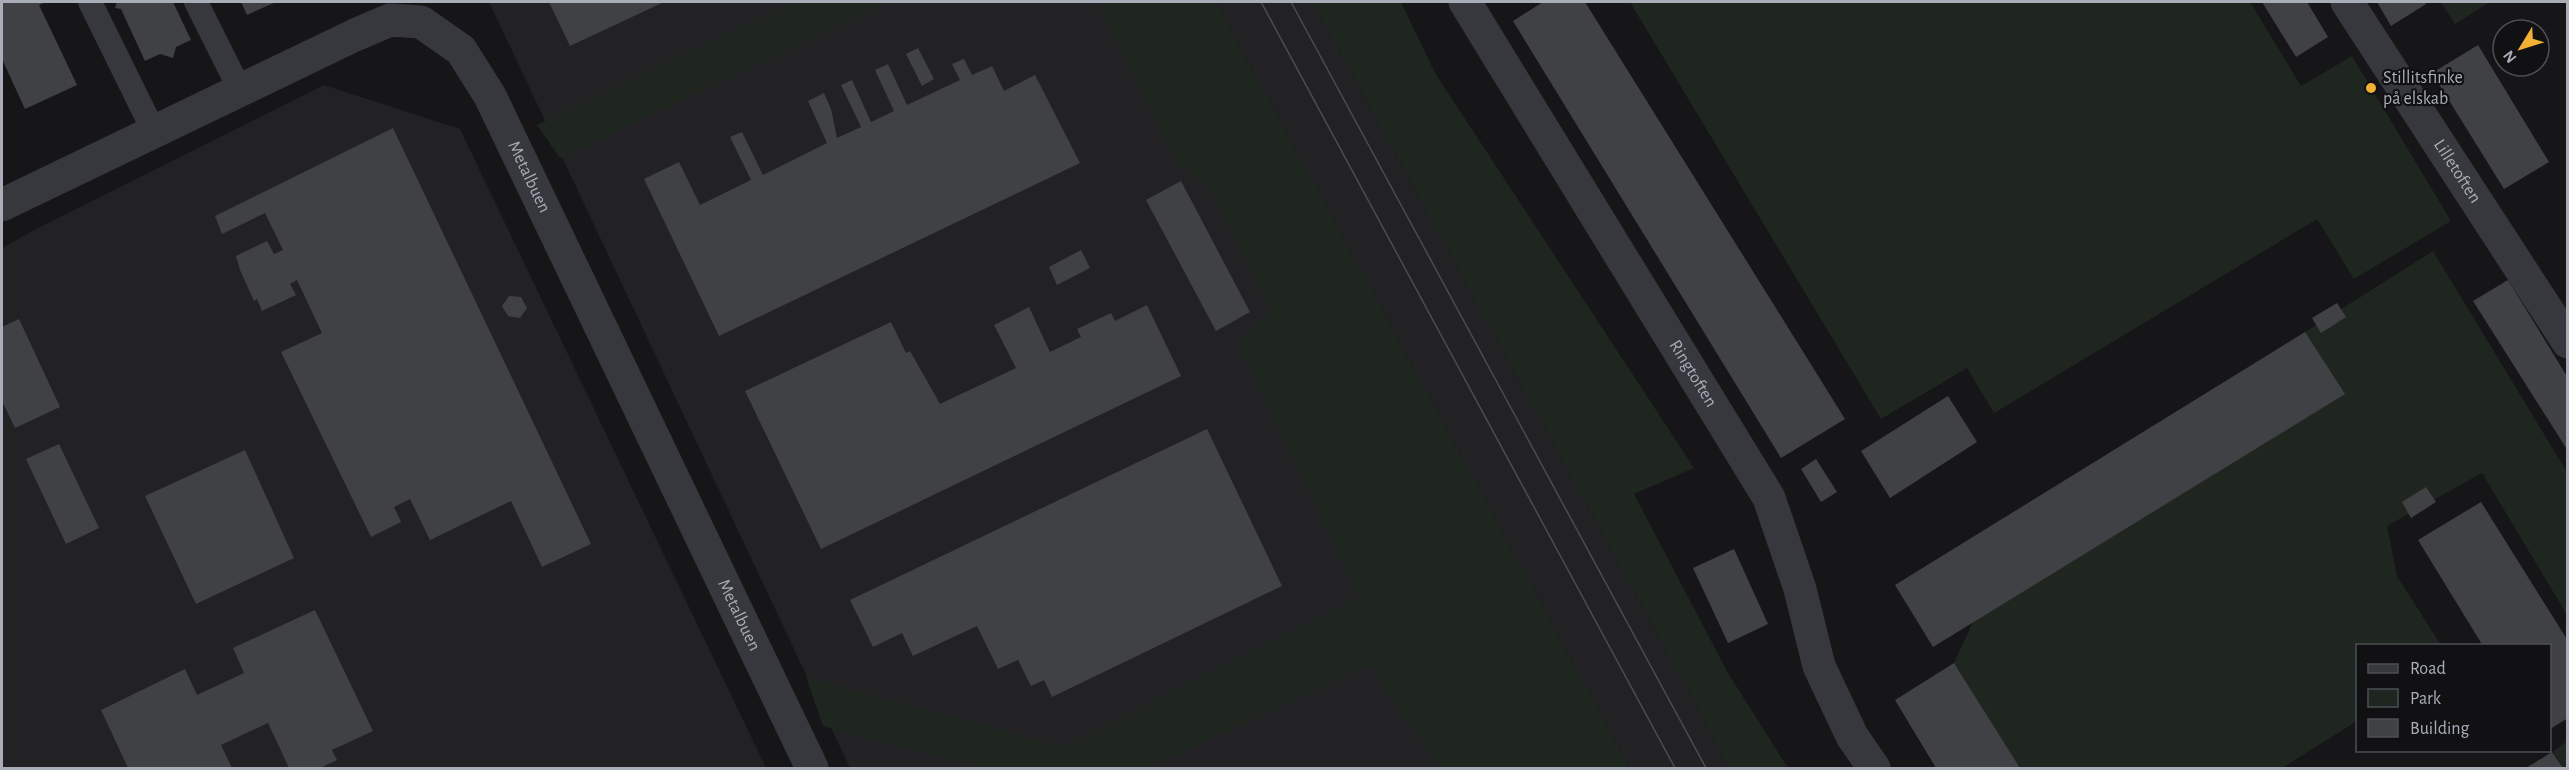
<svg xmlns="http://www.w3.org/2000/svg" width="2569" height="770" font-family="'Alegreya Sans',sans-serif">
<style>
.built{fill:#222225}
.green{fill:#1e261f}
.building{fill:#404145}
.lines{fill:none;stroke-linecap:round;stroke-linejoin:round}
.service{stroke:#37383d;stroke-width:24}
.minor{stroke:#37383d;stroke-width:33}
.tram{stroke:#4a4c52;stroke-width:1.5}
.poi-dot{fill:#f2b134;stroke:#111113;stroke-width:2}
.labels{text-anchor:middle;dominant-baseline:central;stroke-width:4.5;stroke-linejoin:round;paint-order:stroke}
.poi-label{font-size:18px;fill:#a8adb8;stroke:#111113;text-anchor:start}
.street-label{font-size:18px;fill:#a8adb8;stroke:#111113}
</style>
<rect width="100%" height="100%" fill="#161618"/>
<g class="built">
<path d="M489,2H1183L1588,768H850Z"/>
<path d="M1216,2H1313L1730,768H1630Z"/>
<path d="M324,85L460,129L766,768H2V248L36,229Z"/>
</g>
<g class="green">
<path d="M793,2H889L560,158L537,125Z"/>
<path d="M1097,2H1216L1630,768H1440L1369,665L1149,768H982L823,726L806,677L1063,747L1359,597L1237,341L1272,313L1212,191L1174,159Z"/>
<path d="M1313,2H1401L1435,73L1694,468L1634,494L1728,673L1788,768H1730Z"/>
<path d="M1630,2H2250L2301,86L2352,56L2451,221L2354,279L2317,219L1994,413L1967,368L1881,419Z"/>
<path d="M2441,2H2490L2455,24Z"/>
<path d="M2433,251L2567,472V615L2482,473L2387,526L2397,576L2441,645L2358,646L2357,721L2282,768H2020L1954,663L1973,622L2305,332Z"/>
<path d="M2567,741V768H2563L2553,752Z"/>
</g>
<g class="building">
<path d="M2,2H46L39,5L77,85L25,109L2,59Z"/>
<path d="M117,2H173L191,40L176,47L173,58L160,54L145,61L121,9L115,8Z"/>
<path d="M241,2H276L247,15Z"/>
<path d="M549,2H664L570,46Z"/>
<path d="M1543,2H1585L1845,419L1781,458L1513,21Z"/>
<path d="M2262,2H2307L2328,37L2296,57Z"/>
<path d="M2377,2H2425L2426,4L2391,26Z"/>
<path d="M2478,45L2549,162L2504,189L2432,73Z"/>
<path d="M918,48L934,79L922,86L906,54Z"/>
<path d="M964,59L972,75L992,66L1004,91L1035,75L1080,163L719,336L644,179L679,162L700,205L751,180L730,137L742,132L763,175L827,143L808,101L824,93L831,109L837,138L861,127L841,85L852,80L871,122L894,111L875,70L888,64L907,105L960,80L952,64Z"/>
<path d="M393,128L591,544L542,567L511,501L430,540L410,499L394,507L401,522L371,537L281,352L322,333L297,280L290,284L296,295L262,311L257,299L254,301L240,270L236,256L267,241L274,254L283,250L265,213L222,234L215,216Z"/>
<path d="M1181,181L1250,312L1216,331L1146,200Z"/>
<path d="M1081,250L1090,268L1057,285L1049,267Z"/>
<path d="M2508,280L2568,378V451L2473,301Z"/>
<path d="M509,296L521,297L527,308L520,318L508,316L502,306Z"/>
<path d="M2337,303L2346,317L2321,333L2312,318Z"/>
<path d="M1147,305L1181,376L821,549L745,391L891,322L906,353L910,351L940,404L1016,368L994,325L1029,307L1050,352L1081,337L1077,329L1111,313L1115,321Z"/>
<path d="M19,319L60,407L15,428L2,401V327Z"/>
<path d="M2305,332L2345,394L1933,647L1895,585Z"/>
<path d="M1948,396L1977,442L1890,498L1861,451Z"/>
<path d="M1207,429L1282,586L1052,697L1044,680L1031,686L1018,660L998,669L977,626L913,656L902,633L873,647L850,600Z"/>
<path d="M59,444L99,528L66,544L26,459Z"/>
<path d="M245,450L294,558L196,604L145,496Z"/>
<path d="M1816,459L1837,492L1821,502L1801,469Z"/>
<path d="M2426,487L2436,502L2411,518L2402,502Z"/>
<path d="M2481,502L2568,641V718L2550,729V646H2483L2418,540Z"/>
<path d="M1734,549L1768,624L1728,643L1693,568Z"/>
<path d="M315,610L373,731L332,750L337,760L320,768H289L268,723L221,745L232,768H128L101,710L185,669L197,695L244,673L233,648Z"/>
<path d="M1954,663L2020,768H1936L1895,700Z"/>
<path d="M2552,752L2563,768H2526Z"/>
</g>
<g class="lines">
<g class="service">
<path d="M90,2L154,132"/>
<path d="M196,2L240,90"/>
</g>
<g class="minor">
<path id="s1" d="M1465,2L1769,498L1800,589L1819,666L1852,736L1874,768"/>
<path id="s2" d="M2347,2L2568,342"/>
<path id="s3" d="M2,205L355,35L390,20L421,22L461,50L490,96L812,768"/>
</g>
<g class="tram">
<path d="M1261,2L1675,768"/>
<path d="M1291,2L1706,768"/>
</g>
</g>
<circle class="poi-dot" cx="2371" cy="88" r="6"/>
<g class="labels">
<g class="poi-label">
<text x="2383" y="78">Stillitsfinke<tspan x="2383" dy="21">på elskab</tspan></text>
</g>
<g class="street-label">
<text stroke="none"><textPath href="#s2" startOffset="202">Lilletoften</textPath></text>
<text stroke="none"><textPath href="#s3" startOffset="654">Metalbuen</textPath></text>
<text stroke="none"><textPath href="#s1" startOffset="436">Ringtoften</textPath></text>
<text stroke="none"><textPath href="#s3" startOffset="1140">Metalbuen</textPath></text>
</g>
</g>
<rect width="2569" height="770" fill="none" stroke="#a8adb8" stroke-width="6"/>
<rect x="2356" y="644" width="195" height="108" fill="#111113" stroke="#4d4f55" stroke-width="1.5"/>
<rect x="2368" y="664" width="30" height="9" fill="#37383d" stroke="#4d4f55" stroke-width="1.5"/>
<text x="2410" y="674" font-size="18" fill="#a8adb8">Road</text>
<rect x="2368" y="689" width="30" height="18" fill="#1e261f" stroke="#4d4f55" stroke-width="1.5"/>
<text x="2410" y="704" font-size="18" fill="#a8adb8">Park</text>
<rect x="2368" y="719" width="30" height="18" fill="#404145" stroke="#4d4f55" stroke-width="1.5"/>
<text x="2410" y="734" font-size="18" fill="#a8adb8">Building</text>
<g transform="translate(2521 48) rotate(232)"><circle r="28" fill="#111113" stroke="#4d4f55" stroke-width="1.5"/>
<path d="M0-4.5L10 22L0 15L-10 22Z" fill="#f2b134"/>
<text y="-9" font-size="16" font-weight="bold" text-anchor="middle" fill="#a8adb8">N</text>
</g>
</svg>
